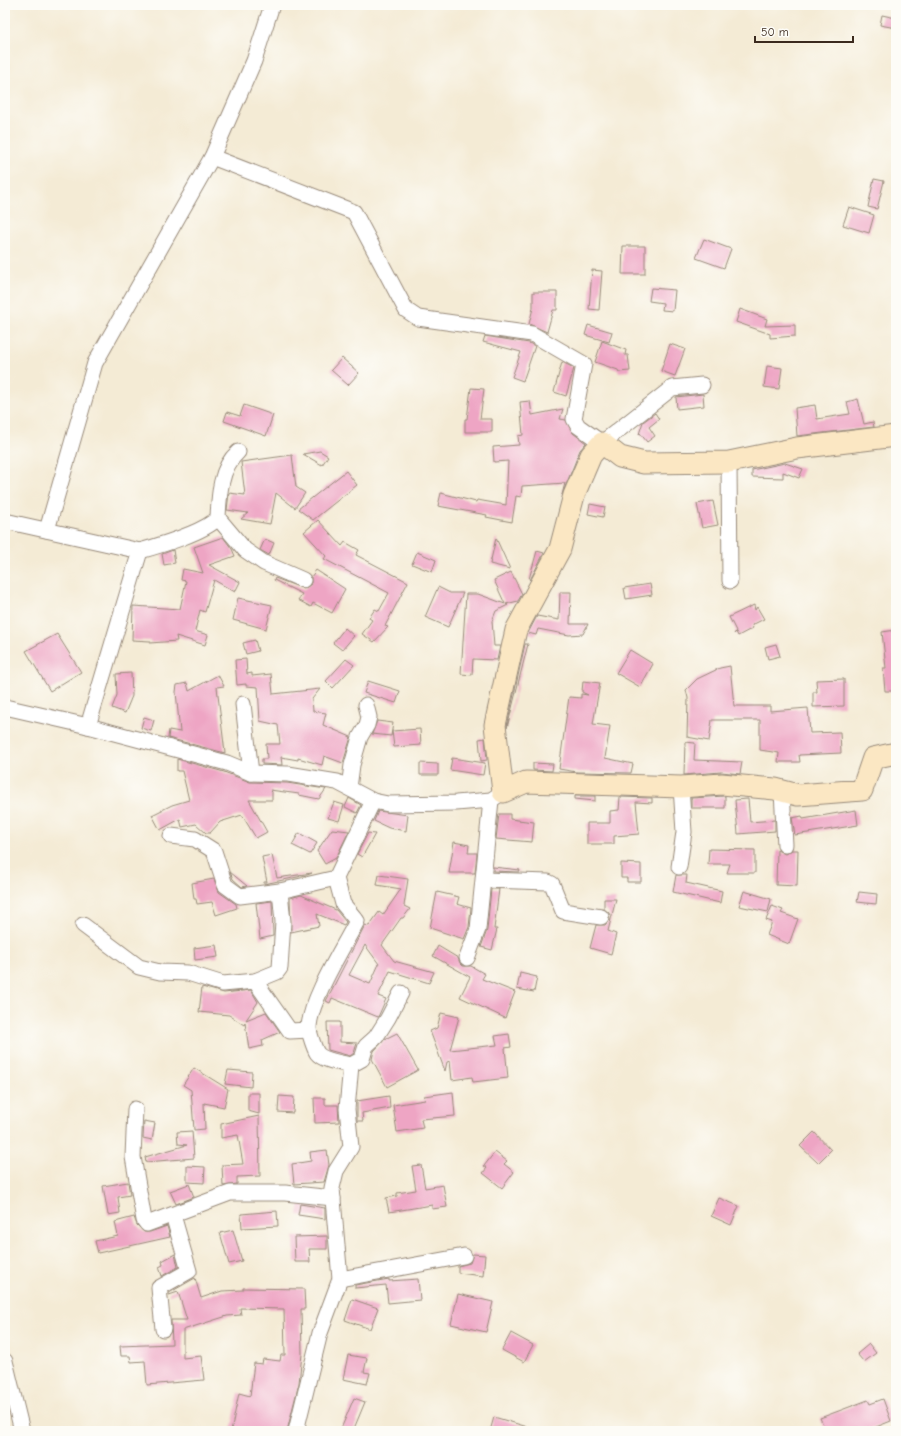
<svg xmlns="http://www.w3.org/2000/svg" width="901" height="1436" font-family="'Comic Neue',sans-serif">
<style>
.building{fill:#eea5c4;fill-rule:evenodd}
.lines{fill:none;stroke-linecap:round;stroke-linejoin:round}
.street-casing{stroke:#988a7a;stroke-width:17}
.secondary-casing{stroke:#988a7a;stroke-width:23}
.street{stroke:#fff;stroke-width:15}
.secondary{stroke:#fbe7c3;stroke-width:21}
</style>
<rect width="100%" height="100%" fill="#fdfcf7"/>
<filter id="ink" filterUnits="userSpaceOnUse"><feTurbulence type="fractalNoise" baseFrequency=".025" numOctaves="2"/><feDisplacementMap in="SourceGraphic" scale="8" xChannelSelector="R" yChannelSelector="G"/><feConvolveMatrix kernelMatrix="1 2 1 2 8 2 1 2 1" color-interpolation-filters="sRGB"/></filter>
<filter id="wash" filterUnits="userSpaceOnUse"><feTurbulence type="fractalNoise" baseFrequency=".012" numOctaves="4" result="noise"/><feDisplacementMap in="SourceGraphic" scale="16" xChannelSelector="R" yChannelSelector="G"/><feGaussianBlur stdDeviation="0.9" result="paint"/><feColorMatrix in="noise" values="0 0 0 0 0 0 0 0 0 0 0 0 0 0 0 0 0 1.4 0 .05"/><feComposite in="paint" operator="in"/></filter>
<g filter="url(#wash)">
<rect width="100%" height="100%" fill="#f4ebd5"/>
<g id="blocks">
<g class="building">
<path d="M882,15L896,18V28L880,25Z"/>
<path d="M874,179L884,181L877,209L868,207Z"/>
<path d="M849,207L874,215L869,233L843,225Z"/>
<path d="M704,239L731,249L724,268L696,258Z"/>
<path d="M623,246H645V274H622Z"/>
<path d="M592,270L602,271L599,310L589,309Z"/>
<path d="M651,288L675,290L673,311L662,310L663,303L649,301Z"/>
<path d="M533,292H557V310H553L547,332L529,324L533,308Z"/>
<path d="M740,309L767,319L765,326L795,325V336L770,338V334L736,322Z"/>
<path d="M588,325L612,332L609,342L585,335Z"/>
<path d="M485,336L529,343L535,346L523,381L512,377L521,352L483,342Z"/>
<path d="M602,341L626,350L625,355H628L630,371L619,372L618,370L595,362Z"/>
<path d="M670,344L685,349L675,376L661,371Z"/>
<path d="M342,358L359,373L348,385L331,370Z"/>
<path d="M562,362L574,368L566,396L554,392Z"/>
<path d="M767,366L782,368L779,389L764,387Z"/>
<path d="M471,388L484,389L480,419H492V432H465V419H467Z"/>
<path d="M703,394L704,406L677,409L676,397Z"/>
<path d="M858,399L864,424L873,422L874,427L797,436L795,408L815,405L817,419L850,414L847,402Z"/>
<path d="M530,401L532,415L563,409L560,419L566,420L573,433L586,443L580,450L562,495L565,483L522,486L521,497L516,496L512,522L486,517L487,515L438,506L441,493L476,502L477,500L506,505L508,461L494,462L493,447L519,445L518,436L523,435L520,402Z"/>
<path d="M244,405L273,415L266,436L224,421L227,412L240,416Z"/>
<path d="M655,413L659,419L649,427L655,436L647,442L640,433L639,434L643,422Z"/>
<path d="M320,451L328,456L322,465L303,454Z"/>
<path d="M292,455L296,487L305,493L295,508L276,493L270,524L241,519L248,513L227,510L229,493L245,495L241,462Z"/>
<path d="M785,463L803,469L799,478L783,472V478L752,477V470Z"/>
<path d="M346,471L357,485L313,520L298,509Z"/>
<path d="M713,501L718,525L702,528L697,504Z"/>
<path d="M590,504L605,507L603,517L588,514Z"/>
<path d="M318,520L342,546L345,542L359,550L356,555L408,582L385,626L388,627L374,642L362,634L372,620L369,618L375,609L379,611L389,593L324,559L326,556L304,532Z"/>
<path d="M223,537L232,549L235,556L209,565L240,582L235,592L214,580L205,612L200,610L195,631L208,635L205,645L176,636L177,641L150,643V641L132,640L133,606L180,609L186,581L181,580L183,569L203,573L194,547Z"/>
<path d="M496,538L510,569L490,564Z"/>
<path d="M265,539L274,543L269,555L260,550Z"/>
<path d="M173,550L175,563L164,565L162,554Z"/>
<path d="M537,551L544,553L530,580L529,579Z"/>
<path d="M417,552L436,560L432,572L412,564Z"/>
<path d="M316,570L345,589L332,613L313,603L311,607L298,600L302,594L274,580L275,578L304,589L311,584V577Z"/>
<path d="M511,572L522,594L518,601L506,604L508,605L496,611L492,621L494,646H500L497,660L473,659L472,675L461,674L466,594H478L505,604L494,580Z"/>
<path d="M650,584L652,595L626,599L624,588Z"/>
<path d="M438,587L450,593H463L448,627L425,617Z"/>
<path d="M560,592H571L570,624H588L583,634L569,635L538,629L536,635L528,633L537,616L559,620Z"/>
<path d="M238,598L272,605L266,629L233,620Z"/>
<path d="M754,605L755,610L757,607L764,619L752,625L753,628L738,636L736,632L734,634L736,631L729,617Z"/>
<path d="M345,628L354,636L342,650L333,643Z"/>
<path d="M896,630V691H885L883,668H886L882,632Z"/>
<path d="M57,634L81,672L50,691L26,651Z"/>
<path d="M255,640L258,651L246,654L243,643Z"/>
<path d="M525,644H528L507,728V726Z"/>
<path d="M776,644L780,656L768,659L765,647Z"/>
<path d="M630,650L653,664L640,687L616,673Z"/>
<path d="M246,659L247,674L252,673V676L271,674L273,694L320,689L312,699L313,711L326,713L323,725L351,737L343,763L324,756L322,765L298,758V760L281,757L282,765L262,764V759H267L266,744H280L278,725L260,721L258,687L246,686V684L237,685L235,660Z"/>
<path d="M346,659L354,665L333,688L326,681Z"/>
<path d="M730,666L734,706H770V711L808,708L810,733L840,732L841,753L799,755L800,762H778L779,753L760,750V720H712L709,741L687,737L688,698L686,690L697,679L720,668Z"/>
<path d="M131,673L132,696L125,713L112,708L117,695L116,674Z"/>
<path d="M218,675L224,686L217,687L225,753L168,738L169,730L180,732L176,692L177,685L187,683L189,691Z"/>
<path d="M844,679V706L813,707V692H817L816,680Z"/>
<path d="M368,681L400,691L396,703L364,693Z"/>
<path d="M583,681L600,683L593,724L610,726L605,758L633,764L631,773L577,772L559,769L569,697L581,698V694L588,695L582,692Z"/>
<path d="M144,717L154,720L151,731L141,728Z"/>
<path d="M377,721L393,723L391,736L372,734Z"/>
<path d="M420,729L421,745L394,747L392,731Z"/>
<path d="M485,738L487,760L481,761L479,739Z"/>
<path d="M685,742L695,743L694,760L742,762L740,774L721,772L684,775Z"/>
<path d="M452,758L485,763L483,775L450,770Z"/>
<path d="M177,759L224,772L250,782L287,783L326,789L319,799L299,795V794L270,790L272,792V800H249L267,832L256,838L242,815L220,822L210,833H206L196,824L182,827L180,819L160,830L152,815L172,805L189,800L182,771H177Z"/>
<path d="M420,763L438,764V775H420Z"/>
<path d="M533,763L553,764L552,771L533,770Z"/>
<path d="M575,796H595V801L575,799Z"/>
<path d="M725,796V808H691V798Z"/>
<path d="M620,797L652,798V803L636,802L639,834L614,836V844H587V823H610V811L619,810Z"/>
<path d="M349,798L361,805L357,813L345,807Z"/>
<path d="M748,799L750,822L775,820V831L738,834L735,800Z"/>
<path d="M334,802L344,805L339,821L328,818Z"/>
<path d="M856,810L858,825L795,835L792,818L802,816L803,819Z"/>
<path d="M378,811L408,815L406,831L389,828L374,821Z"/>
<path d="M499,814H510V819L534,822L532,842L496,839Z"/>
<path d="M332,829L349,831L336,858L325,864L317,851Z"/>
<path d="M299,833L317,843L310,854L292,845Z"/>
<path d="M368,833L375,834L362,857L357,854Z"/>
<path d="M454,842L469,845L468,853H477L475,873H449Z"/>
<path d="M709,849L755,850V873H727L730,864H708Z"/>
<path d="M777,850L785,854L792,850H798L797,886L776,885Z"/>
<path d="M272,855L277,878L312,873L307,875L264,884V882H267L262,857Z"/>
<path d="M621,863L641,864V882H627V878H621Z"/>
<path d="M493,867L520,870L519,872L493,871Z"/>
<path d="M230,872L247,886L242,887L233,879Z"/>
<path d="M379,875L408,879L404,906L410,909L403,918H401L382,945L394,961L434,972L429,983L390,971L378,996L386,999L378,1017L332,998L330,1003L326,1001L365,925L369,926L379,912L383,915L401,889L377,885ZM365,945L379,964L370,984L349,975Z"/>
<path d="M676,875H687L686,883L722,891L720,903L673,892Z"/>
<path d="M214,879L219,892L236,904L237,908L216,915L212,902L197,904L196,899H194L192,883Z"/>
<path d="M491,889H499L494,929H497L492,950L481,947L487,930Z"/>
<path d="M744,891L771,899L768,912L739,906Z"/>
<path d="M437,892L459,897L457,904L471,908L469,927L464,939L430,928Z"/>
<path d="M859,892L877,894L876,904L857,902Z"/>
<path d="M301,895L336,910L346,922L344,925L317,914L319,926L291,932L290,898Z"/>
<path d="M604,899H616L608,931L616,934L611,954L590,948L596,925H605L610,919L609,913L604,909Z"/>
<path d="M272,901L273,936L260,939L256,903Z"/>
<path d="M772,906L783,910L781,913L798,919L789,944L767,935L772,922L766,920Z"/>
<path d="M216,945L218,957L195,960L194,948Z"/>
<path d="M438,946L458,958L460,963L463,966H471L485,974L482,979L515,992L505,1018L460,997L470,977L433,956Z"/>
<path d="M520,973L537,977L534,992L517,989Z"/>
<path d="M202,987L224,993L251,990L258,1002L246,1020L266,1012L280,1032L262,1040L263,1046L249,1049L245,1023L244,1025L229,1015L199,1012Z"/>
<path d="M441,1013L459,1017L450,1050L497,1045L495,1036L509,1034L511,1047L505,1048L508,1078L473,1082L472,1077L452,1080L450,1061L447,1062L445,1071L430,1031L437,1028Z"/>
<path d="M327,1022H340V1042L357,1043L354,1053L350,1056L328,1050Z"/>
<path d="M397,1033L418,1070L387,1087L372,1059L374,1051L385,1039Z"/>
<path d="M194,1068L228,1089L224,1107L204,1103L205,1129L194,1130L191,1090L183,1085Z"/>
<path d="M228,1070L252,1072L251,1087L225,1084Z"/>
<path d="M453,1092L455,1116L421,1119L423,1128L397,1132L393,1105L425,1100L424,1096Z"/>
<path d="M248,1093H259V1114L248,1111Z"/>
<path d="M279,1096L294,1097L293,1113L278,1112Z"/>
<path d="M389,1096L390,1108L362,1113L363,1121H357V1101Z"/>
<path d="M314,1098H325V1105H338L339,1122L315,1123Z"/>
<path d="M259,1116L260,1176L237,1177V1184L223,1186L222,1165L243,1164L238,1135L221,1138V1124Z"/>
<path d="M144,1121L155,1123L152,1140L143,1138Z"/>
<path d="M192,1131L194,1158L146,1162L145,1157L187,1145L178,1144L177,1132Z"/>
<path d="M814,1132L831,1150L818,1163L800,1146Z"/>
<path d="M327,1150L329,1165L324,1182L294,1184L292,1164L311,1161L310,1152Z"/>
<path d="M495,1152L507,1161L504,1164L514,1172L502,1188L483,1173L487,1168L484,1166Z"/>
<path d="M421,1165L425,1188L443,1185L447,1207L432,1209V1205L389,1212L386,1198L397,1196V1193L416,1190L412,1166Z"/>
<path d="M187,1166L205,1167L204,1183L187,1182Z"/>
<path d="M128,1182L130,1195L118,1197L120,1213L108,1215L103,1186Z"/>
<path d="M189,1184L194,1197L176,1204L170,1191Z"/>
<path d="M719,1198L739,1206L731,1225L711,1216Z"/>
<path d="M300,1204L325,1208V1219L298,1215Z"/>
<path d="M277,1211L278,1226L242,1228L241,1214Z"/>
<path d="M134,1217L137,1225L144,1232H150L167,1226L170,1237L98,1253L95,1241L118,1236L115,1222Z"/>
<path d="M233,1230L242,1261L229,1264L220,1233Z"/>
<path d="M327,1236V1249H309L310,1262H295L294,1237Z"/>
<path d="M175,1254L178,1267L162,1276L159,1267L163,1265L162,1261Z"/>
<path d="M473,1254L485,1255L483,1276L458,1273V1266L470,1263Z"/>
<path d="M195,1278L201,1298L222,1291L243,1290V1288L304,1289L305,1309H301L302,1354L299,1383L287,1431H231L239,1393L250,1396L254,1363L262,1364L263,1359L280,1361L281,1355H285L284,1309L240,1308L241,1315L227,1316L183,1330V1358L201,1356L204,1380L147,1385L145,1361L131,1362L130,1356H121L120,1346L172,1344L171,1320H187L178,1292L169,1295V1293Z"/>
<path d="M389,1279V1281L418,1279L420,1300L388,1303L386,1285L355,1288V1285Z"/>
<path d="M458,1294L493,1302L486,1332L451,1324Z"/>
<path d="M352,1299L378,1308L370,1329L345,1320Z"/>
<path d="M511,1333L533,1345L524,1362L502,1350Z"/>
<path d="M869,1344L876,1353L864,1362L857,1354Z"/>
<path d="M348,1355L367,1358L364,1372L370,1373L367,1384L343,1379Z"/>
<path d="M354,1398L365,1402L353,1431H340Z"/>
<path d="M883,1399L891,1421L866,1431H826L820,1418L868,1400L870,1404Z"/>
<path d="M494,1417L531,1428L530,1431H490Z"/>
</g>
</g>
</g>
<g filter="url(#ink)">
<use href="#blocks" fill-opacity="0" stroke="#988a7a" stroke-width="1"/>
<g class="lines">
<g class="street-casing">
<g id="street">
<path d="M212,157L354,212L406,310L418,318L532,334L584,364L574,419L578,426L602,443L672,388L702,385"/>
<path d="M729,462L730,581"/>
<path d="M218,518L245,550L264,563L303,580"/>
<path d="M5,521L140,551C161,545 203,533 218,518C219,495 220,468 238,452"/>
<path d="M47,530L95,363L212,157L254,61L272,5"/>
<path d="M243,704L251,773"/>
<path d="M5,707L88,726L227,763L251,773L288,774L337,782L373,801L388,804L456,803L491,800L503,792"/>
<path d="M88,726L140,551"/>
<path d="M349,788L352,765L360,737L367,725L369,717L366,705"/>
<path d="M782,792L785,845"/>
<path d="M171,836L195,839L214,851L225,885L240,896L280,891L336,878"/>
<path d="M679,867L684,832L681,787"/>
<path d="M484,880L548,882L552,884L563,911L601,917"/>
<path d="M83,925L139,967L160,972L188,973L223,984L255,981L277,972L280,968L283,922L280,891"/>
<path d="M467,958L478,929L491,800"/>
<path d="M255,981L290,1031L309,1030"/>
<path d="M351,1065C342,1063 323,1061 317,1053C314,1048 310,1035 309,1030C308,1003 344,946 357,921L343,904L336,878L373,801"/>
<path d="M135,1109L133,1157L144,1220L147,1224L230,1193H285L333,1198"/>
<path d="M340,1279L464,1256"/>
<path d="M163,1329L159,1288L189,1271L173,1215"/>
<path d="M5,1361L22,1431"/>
<path d="M296,1431L320,1333L340,1279L332,1188L336,1171L351,1147L347,1109L351,1065L362,1059L366,1046L376,1037L388,1018L401,993"/>
</g>
</g>
<g class="secondary-casing">
<path id="secondary" d="M896,436L797,448L729,462L644,463L620,457L602,443L591,455L574,495L560,549L516,630L495,725L503,792L526,782L681,787L722,784L775,789L798,795L862,790L873,758L896,753"/>
</g>
<use href="#street" class="street"/>
<use href="#secondary" class="secondary"/>
</g>
</g>
<rect width="901" height="1436" fill="none" stroke="#fdfcf7" stroke-width="20"/>
<path d="M755 36v6h98v-6" fill="none" stroke="#3b2a1e" stroke-width="2"/>
<text x="761" y="36" font-size="12" fill="#3b2a1e" stroke="#fdfcf7" stroke-width="3" paint-order="stroke">50 m</text>
</svg>
